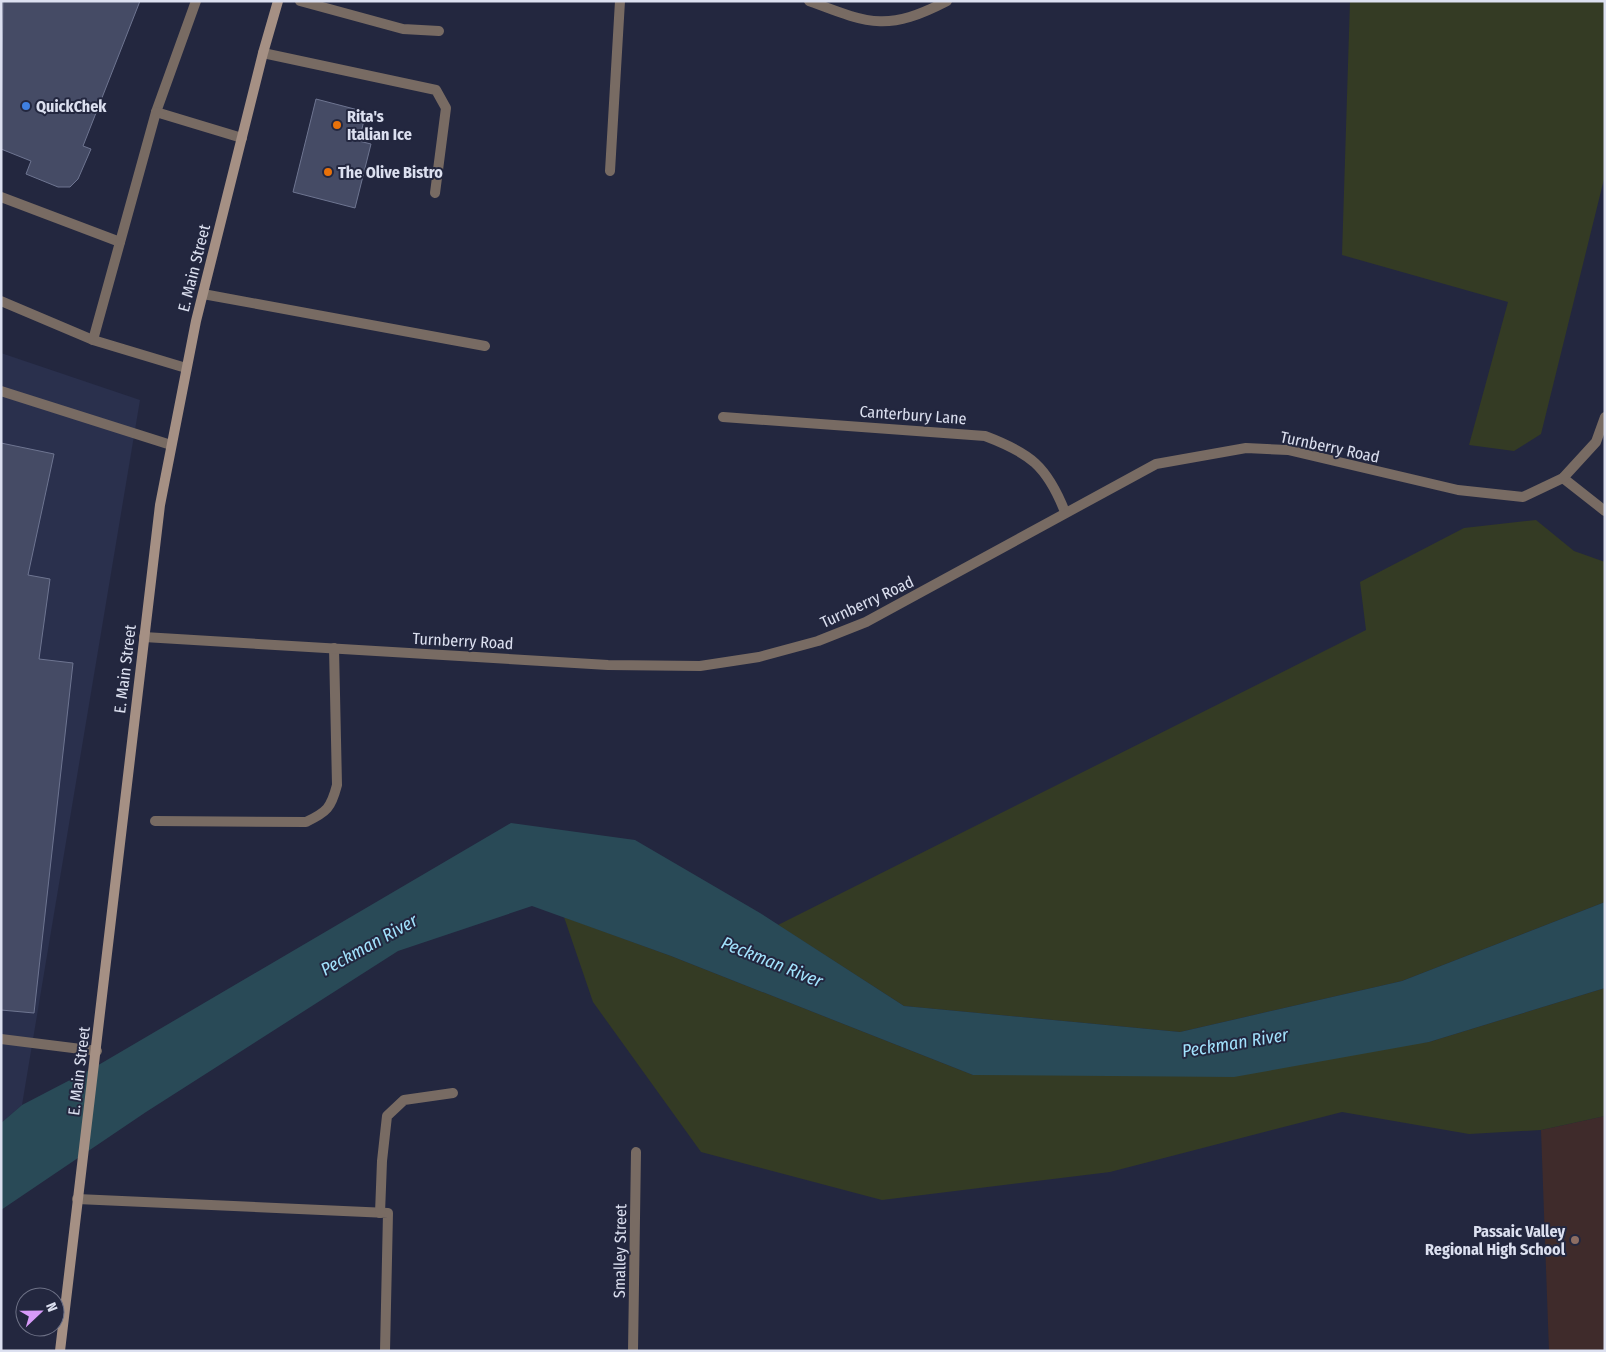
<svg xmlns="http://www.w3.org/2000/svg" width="1606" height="1352" font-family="'Fira Sans Condensed',sans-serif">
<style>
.built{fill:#2a304d}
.education{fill:#3f2b2b}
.green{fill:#343b24}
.water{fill:#294a57}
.building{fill:#454b65;stroke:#6e7591}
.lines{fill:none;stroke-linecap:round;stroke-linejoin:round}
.lane{stroke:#786b63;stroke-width:10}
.street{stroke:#786b63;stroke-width:10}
.secondary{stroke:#a59084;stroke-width:10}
.shop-dot{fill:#3f7fe0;stroke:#23273f;stroke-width:2}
.food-dot{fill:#e8710a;stroke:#23273f;stroke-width:2}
.education-dot{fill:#8d6e63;stroke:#23273f;stroke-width:2}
.labels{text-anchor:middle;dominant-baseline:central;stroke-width:4;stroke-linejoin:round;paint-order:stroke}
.poi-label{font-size:16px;font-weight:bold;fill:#dce0f0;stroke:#23273f;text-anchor:start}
.street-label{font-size:16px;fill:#dce0f0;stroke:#23273f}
.water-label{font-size:18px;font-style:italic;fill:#a2e2fd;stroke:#23273f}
</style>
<rect width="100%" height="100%" fill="#23273f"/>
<path class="built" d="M1,353L140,400L22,1105L1,1123Z"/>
<path class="education" d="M1605,1116V1351H1549L1541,1130Z"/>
<g class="green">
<path d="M1350,1H1605V175L1541,434L1514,451L1469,445L1508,302L1342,255Z"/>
<path d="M1536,520L1574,551L1605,562V902L1402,981L1180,1032L904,1006L778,925L1366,630L1360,582L1464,528Z"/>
<path d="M564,917L671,956L973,1075L1429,1042L1605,988V1116L1541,1130L1469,1134L1342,1112L1110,1172L882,1200L701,1152L593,1002Z"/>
</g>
<path class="water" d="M511,823L635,840L760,913L904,1006L1180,1032L1402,981L1605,902V988L1429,1042L1234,1077L973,1075L671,956L532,906L398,951L146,1112L1,1210V1123L22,1105L95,1067Z"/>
<g class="building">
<path d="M3,1H140L83,146L91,149L78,179L70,187H58L26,174L31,161L1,149Z"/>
<path d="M316,99L366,112L359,141L371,144L355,208L293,192Z"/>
<path d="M1,443L54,454L28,575L50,579L39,659L73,663L34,1013L1,1010Z"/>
</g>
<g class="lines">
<g class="lane">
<path d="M300,1L403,29L439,31"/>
<path d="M263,53L436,90L446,108L435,193"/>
<path d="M156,112L196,1"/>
<path d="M610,171L620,1"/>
<path d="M1,197L120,242"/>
<path d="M203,294L485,346"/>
<path d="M1,301L93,340"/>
<path d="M186,368L93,340L156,112L242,138"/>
<path d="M1,391L171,445"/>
<path d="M155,821L306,822C327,812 331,808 337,785L334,648"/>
<path d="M1,1039L97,1051"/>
<path d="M77,1199L388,1213L385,1351"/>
<path d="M380,1213L382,1161L387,1116L404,1100L453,1093"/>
</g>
<g class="street">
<path d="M809,1C870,24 887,32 947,1"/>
<path d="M723,417L985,436C1030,453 1047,466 1065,512"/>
<path d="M1563,478L1605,511"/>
<path d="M144,637L608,665L700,666L759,657L818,641L866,622L1156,464L1246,448L1288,450L1458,490L1523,497L1563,478L1596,442L1605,417"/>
<path d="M633,1351L636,1152"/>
</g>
<path class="secondary" d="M60,1351L160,505L196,321L263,53L278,1"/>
</g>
<circle class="shop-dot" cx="26" cy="106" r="5"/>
<g class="food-dot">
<circle cx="337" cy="125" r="5"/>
<circle cx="328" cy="172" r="5"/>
</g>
<circle class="education-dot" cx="1575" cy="1240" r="5"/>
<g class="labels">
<g class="poi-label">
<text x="36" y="106">QuickChek</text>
<text x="347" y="116">Rita's<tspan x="347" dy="18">Italian Ice</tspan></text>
<text x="338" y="172">The Olive Bistro</text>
<text x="1565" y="1231" text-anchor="end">Passaic Valley<tspan x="1565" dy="18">Regional High School</tspan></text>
</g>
<g class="street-label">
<text transform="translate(194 268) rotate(-76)">E. Main Street</text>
<text transform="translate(913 415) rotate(4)">Canterbury Lane</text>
<text transform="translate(1330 447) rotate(12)">Turnberry Road</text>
<text transform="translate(867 602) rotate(-25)">Turnberry Road</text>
<text transform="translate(463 641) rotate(3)">Turnberry Road</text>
<text transform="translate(125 669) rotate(-83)">E. Main Street</text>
<text transform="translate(79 1071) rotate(-83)">E. Main Street</text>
<text transform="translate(620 1251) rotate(-89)">Smalley Street</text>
</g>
<g class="water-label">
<text transform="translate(369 945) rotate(-29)">Peckman River</text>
<text transform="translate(772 962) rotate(22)">Peckman River</text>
<text transform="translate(1235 1043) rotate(-9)">Peckman River</text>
</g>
</g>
<rect width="1606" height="1352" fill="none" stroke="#dce0f0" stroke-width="5"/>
<g transform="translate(40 1312) rotate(68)"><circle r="24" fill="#23273f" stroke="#6d7186"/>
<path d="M0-4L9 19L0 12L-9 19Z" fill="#d79bf9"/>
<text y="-8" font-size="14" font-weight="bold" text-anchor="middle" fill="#dce0f0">N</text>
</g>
</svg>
